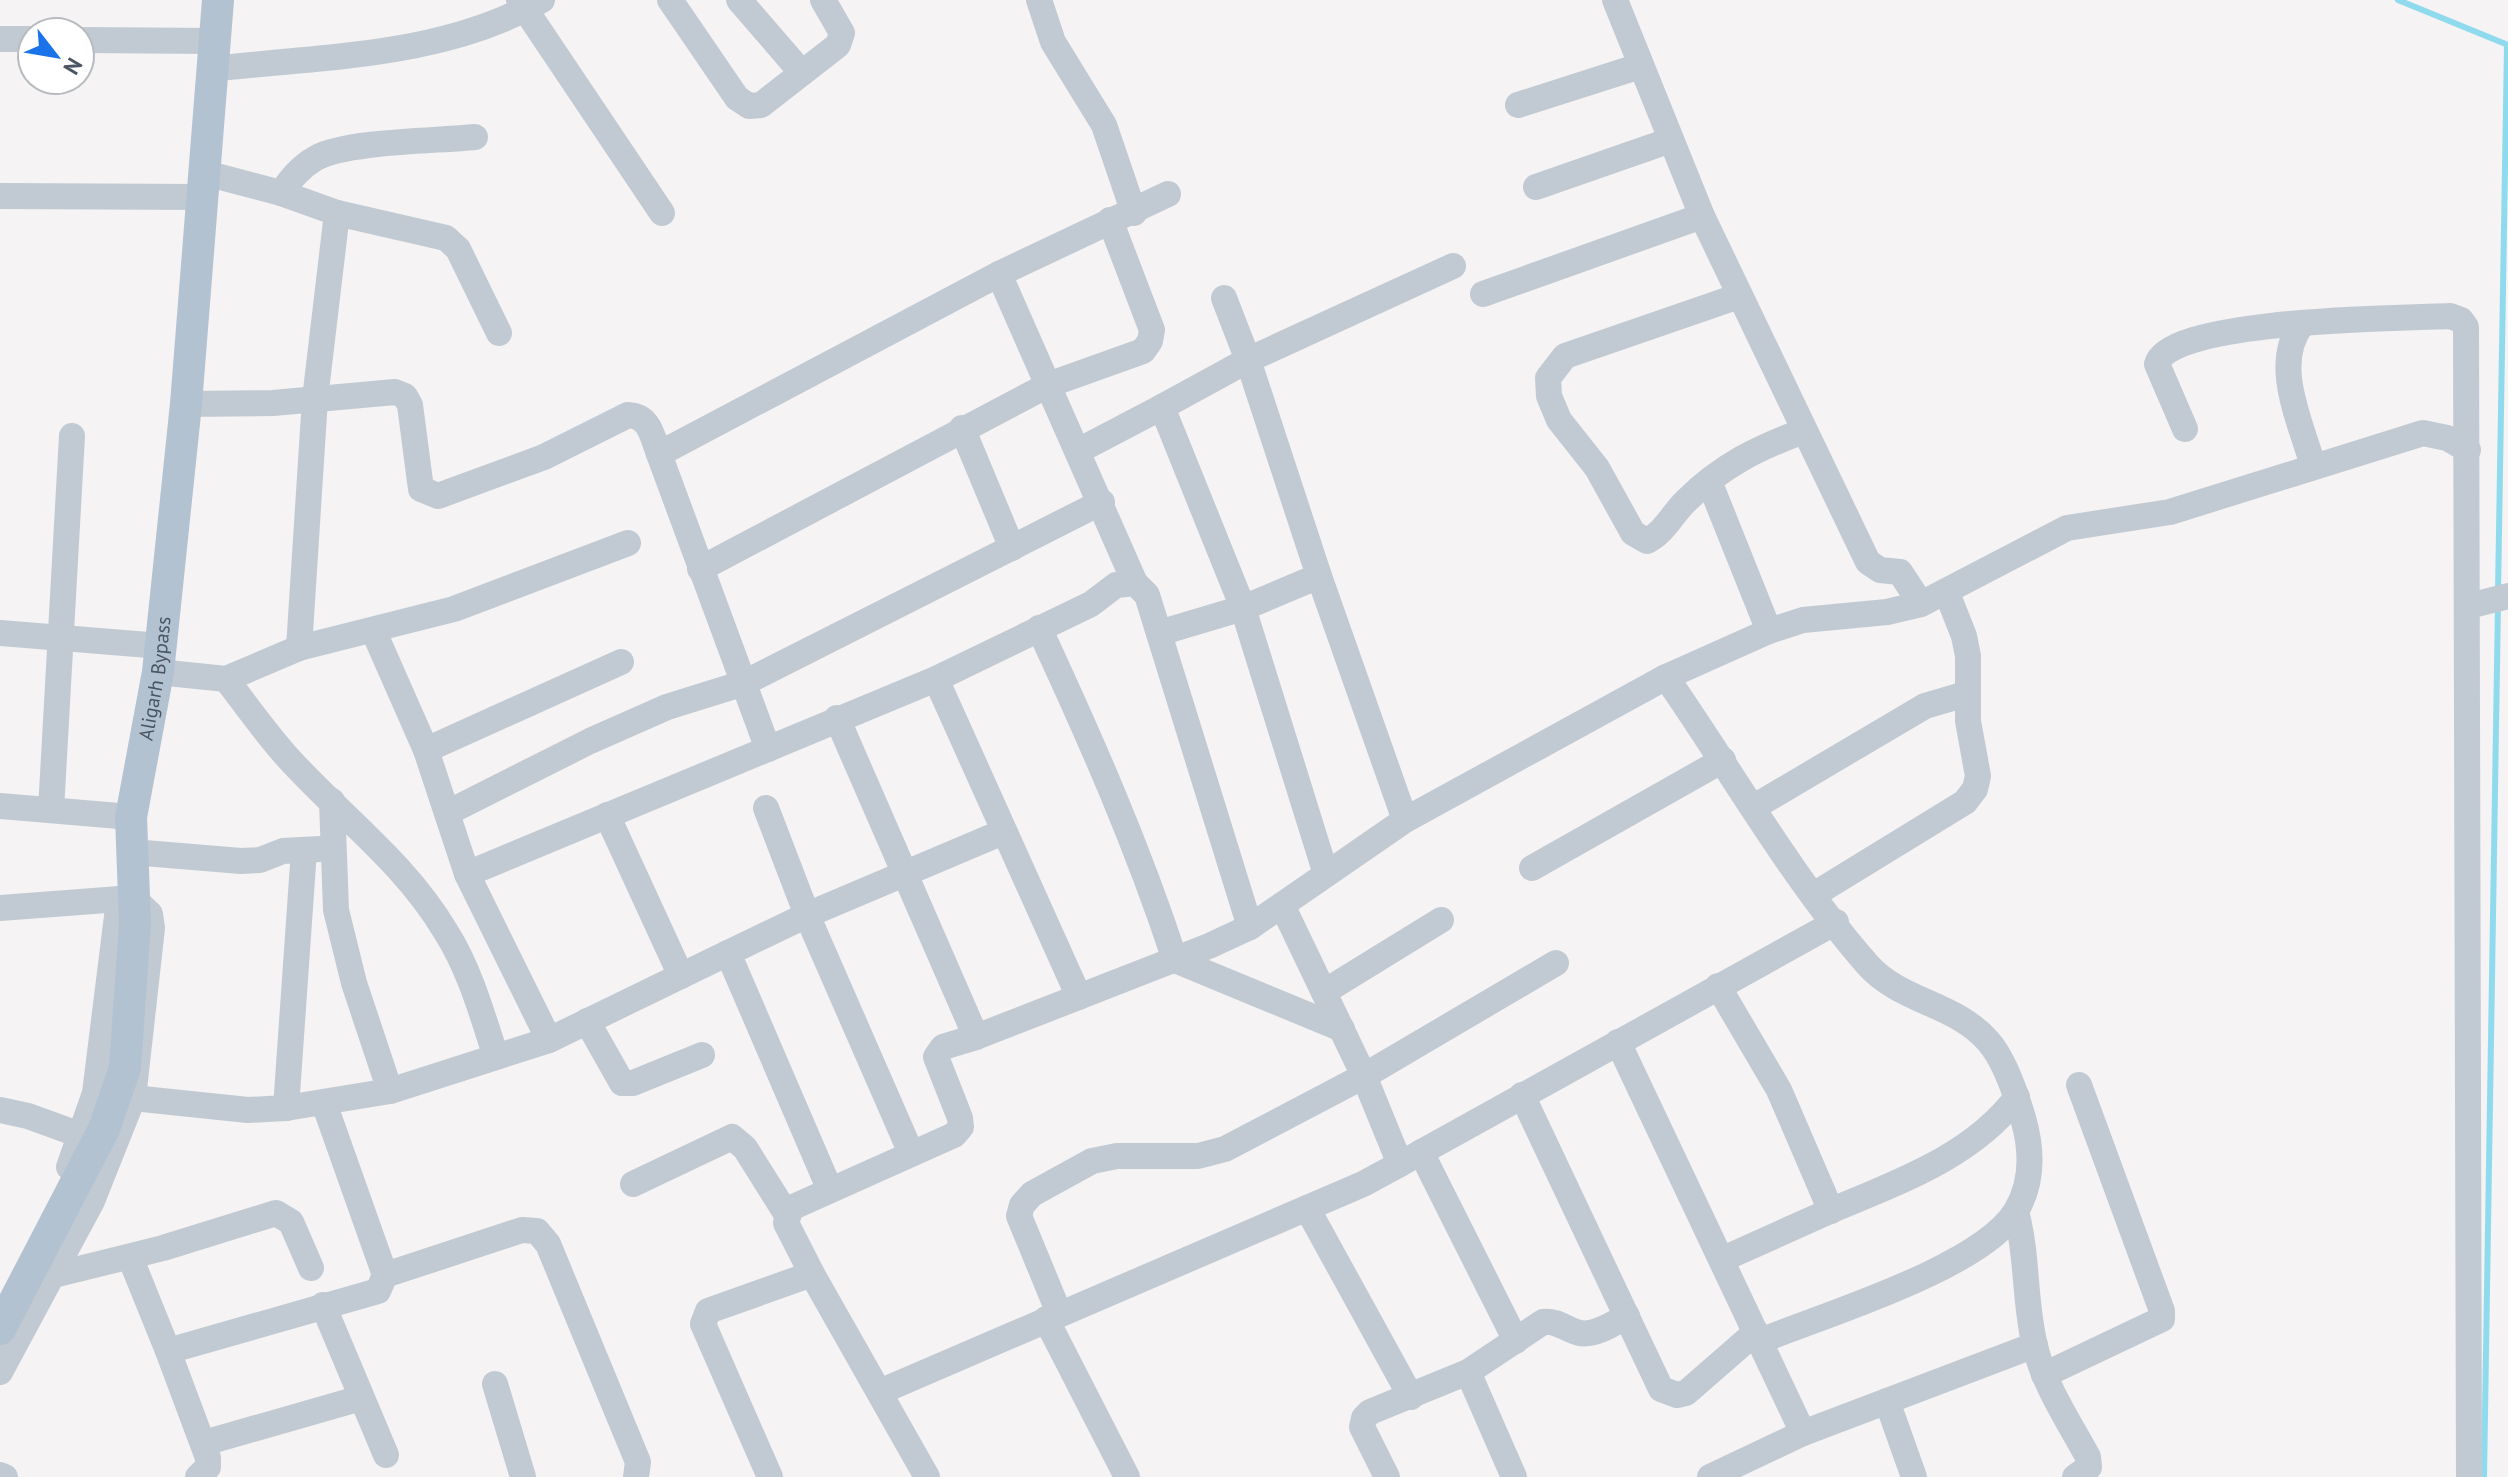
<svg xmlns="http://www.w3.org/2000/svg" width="2508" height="1477" font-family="'PT Sans',sans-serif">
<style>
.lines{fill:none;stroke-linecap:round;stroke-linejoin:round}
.stream{stroke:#90daee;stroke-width:6}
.minor{stroke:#c1cad2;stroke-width:26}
.major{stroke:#b3c2d1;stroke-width:32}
.labels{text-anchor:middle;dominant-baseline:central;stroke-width:8;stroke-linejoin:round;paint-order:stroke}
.street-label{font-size:20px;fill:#4a5661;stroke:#fff}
</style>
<rect width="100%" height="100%" fill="#f5f3f3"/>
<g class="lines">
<g class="stream">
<path d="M2398,0L2508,45"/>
<path d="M2498,593L2507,45"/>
<path d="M2484,1477L2498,604"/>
</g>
<g class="minor">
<path d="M519,0L662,213"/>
<path d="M670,0L737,98L749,106L761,105L838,45L842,33L823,0"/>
<path d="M739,0L802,73"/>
<path d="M1039,0L1053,42L1104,125L1134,213"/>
<path d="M1615,0L1702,216L1868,562L1880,570L1900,572L1921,604"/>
<path d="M0,39H32"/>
<path d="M80,40L214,41"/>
<path d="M213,69C323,56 444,57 542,0"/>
<path d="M1518,105L1640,66"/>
<path d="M205,173L281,193L337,213L446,238L458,249L499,333"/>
<path d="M1536,187L1671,140"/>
<path d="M281,193C291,179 300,167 316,158C346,141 437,141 475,137"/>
<path d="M0,196L201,197"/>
<path d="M999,274L1135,583"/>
<path d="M1483,294L1702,216"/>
<path d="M1739,296L1565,356L1548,378L1549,396L1559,420L1597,468L1633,533L1647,541C1664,533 1673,513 1686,501C1721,466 1759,447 1804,431"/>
<path d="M1224,298L1248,360L1319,576"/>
<path d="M2302,324C2271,364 2301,422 2313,466"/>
<path d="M186,404L273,403L395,392L405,396L410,405L421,489L438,496L544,457L628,415C650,416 652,436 659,454L999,274L1168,194"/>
<path d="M1162,407L1248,360L1453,266"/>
<path d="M962,428L1012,548"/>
<path d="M2185,429L2157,364C2169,319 2404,318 2450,316L2461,320L2466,327L2469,1477"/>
<path d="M1078,451L1162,407L1243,608L1319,576L1405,820"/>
<path d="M659,454L768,749"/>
<path d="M1709,481L1769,631"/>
<path d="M700,569L1048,385L1143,351L1150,341L1152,330L1110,220"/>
<path d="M2469,606L2508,596"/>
<path d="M1039,628C1090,738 1137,844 1175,960L1342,1029"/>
<path d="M374,632L426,750L467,874"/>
<path d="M0,633L161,646"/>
<path d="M1159,633L1243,608L1325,871"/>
<path d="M299,648L315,399L337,213"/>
<path d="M158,672L226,679L299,648L454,609L628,543"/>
<path d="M1666,677C1732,772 1791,877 1867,964C1900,1002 1955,1003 1988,1041C2005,1060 2016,1094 2023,1118C2032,1149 2034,1181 2016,1211C1981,1268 1824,1315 1760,1341"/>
<path d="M226,679C247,706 267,735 290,760C344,819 404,862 446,932C470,970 482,1014 496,1057"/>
<path d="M936,679L1079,997"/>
<path d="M837,718L976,1037"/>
<path d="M426,750L621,662"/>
<path d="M332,801L336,910L354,983L390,1091"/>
<path d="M0,806L131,817"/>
<path d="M1754,807L1925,706L1966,694"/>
<path d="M766,808L807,915L911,1153"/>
<path d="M51,810L72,436"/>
<path d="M447,813L590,741L667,707L744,683L1102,502"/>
<path d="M607,815L681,976"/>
<path d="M304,850L286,1108L390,1091L549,1040L728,953"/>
<path d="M132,852L241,861L260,860L283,851L320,849"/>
<path d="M1532,868L1723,760"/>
<path d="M1815,894L1965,802L1975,789L1978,776L1968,721V656L1964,636L1947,593"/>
<path d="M1282,905L1364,1076L1400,1164L1836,922"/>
<path d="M0,908L133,898L150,914L152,928L133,1098L92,1201L0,1372"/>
<path d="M1718,986L1779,1090L1831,1211"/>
<path d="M1324,992L1441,920"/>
<path d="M587,1021L622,1083H633L702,1055"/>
<path d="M549,1040L467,874L936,679L1091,604L1116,585L1135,583L1147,595L1250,927"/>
<path d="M1618,1042L1803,1433L1710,1477"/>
<path d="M1522,1095L1661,1389L1677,1395L1686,1393L1756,1332"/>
<path d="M133,1098L248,1110L286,1108"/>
<path d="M0,1110L28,1116L83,1136"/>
<path d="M1421,1152L1516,1341"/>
<path d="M69,1167L95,1093L119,900"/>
<path d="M633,1184L732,1137L745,1148L787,1215"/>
<path d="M830,1190L728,953L807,915L1003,832"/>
<path d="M1307,1208L1411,1397"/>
<path d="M2016,1211C2028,1256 2024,1302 2035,1346C2044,1385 2069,1422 2088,1457L2089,1467L2075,1477"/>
<path d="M130,1257L168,1351"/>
<path d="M1723,1259C1758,1243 1794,1227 1830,1211C1896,1183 1972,1157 2017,1097"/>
<path d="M812,1274L927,1477"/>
<path d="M385,1275L522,1230L537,1231L548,1244L638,1462L636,1477"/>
<path d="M50,1276L163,1248L276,1213L291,1222L311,1268"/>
<path d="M323,1305L386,1455"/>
<path d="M1059,1313L1019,1216L1022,1205L1032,1194L1092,1161L1117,1156H1198L1225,1149L1364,1076L1556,963"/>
<path d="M1046,1319L1127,1477"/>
<path d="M1468,1372L1514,1477"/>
<path d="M2044,1375L2162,1319V1311L2079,1085"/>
<path d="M495,1384L523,1477"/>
<path d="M882,1391L1363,1184L1400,1164"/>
<path d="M1887,1401L1914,1477"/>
<path d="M1803,1433L2035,1345"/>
<path d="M204,1443L361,1398"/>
<path d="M0,1475L5,1477"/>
<path d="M198,1477L208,1467V1458L168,1351L378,1291L385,1275L324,1103"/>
<path d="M770,1477L703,1324L708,1311L812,1274L786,1223L791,1208L954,1135L961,1127L960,1118L936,1057L943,1047L976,1037L1209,946L1250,927L1405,820L1666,677L1769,631L1803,620L1887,612L1921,604L2067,528L2170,512L2423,433L2447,438L2468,450"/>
<path d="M1387,1477L1362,1427L1364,1418L1370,1412L1468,1372L1543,1322C1558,1320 1566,1330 1580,1333C1595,1336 1614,1323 1627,1316"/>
</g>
<path class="major" id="s1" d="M0,1329L104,1129L125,1068L135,923L131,817L158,672L186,404L218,0"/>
</g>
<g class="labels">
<g class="street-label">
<text stroke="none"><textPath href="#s1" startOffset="682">Aligarh Bypass</textPath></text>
</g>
</g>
<g transform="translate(56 56) rotate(121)"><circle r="38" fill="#ffffff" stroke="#b7bbc0" stroke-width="2"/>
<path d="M0-6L14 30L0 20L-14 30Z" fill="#1a73e8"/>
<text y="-12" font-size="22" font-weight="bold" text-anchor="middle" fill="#4a5661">N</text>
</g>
</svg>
